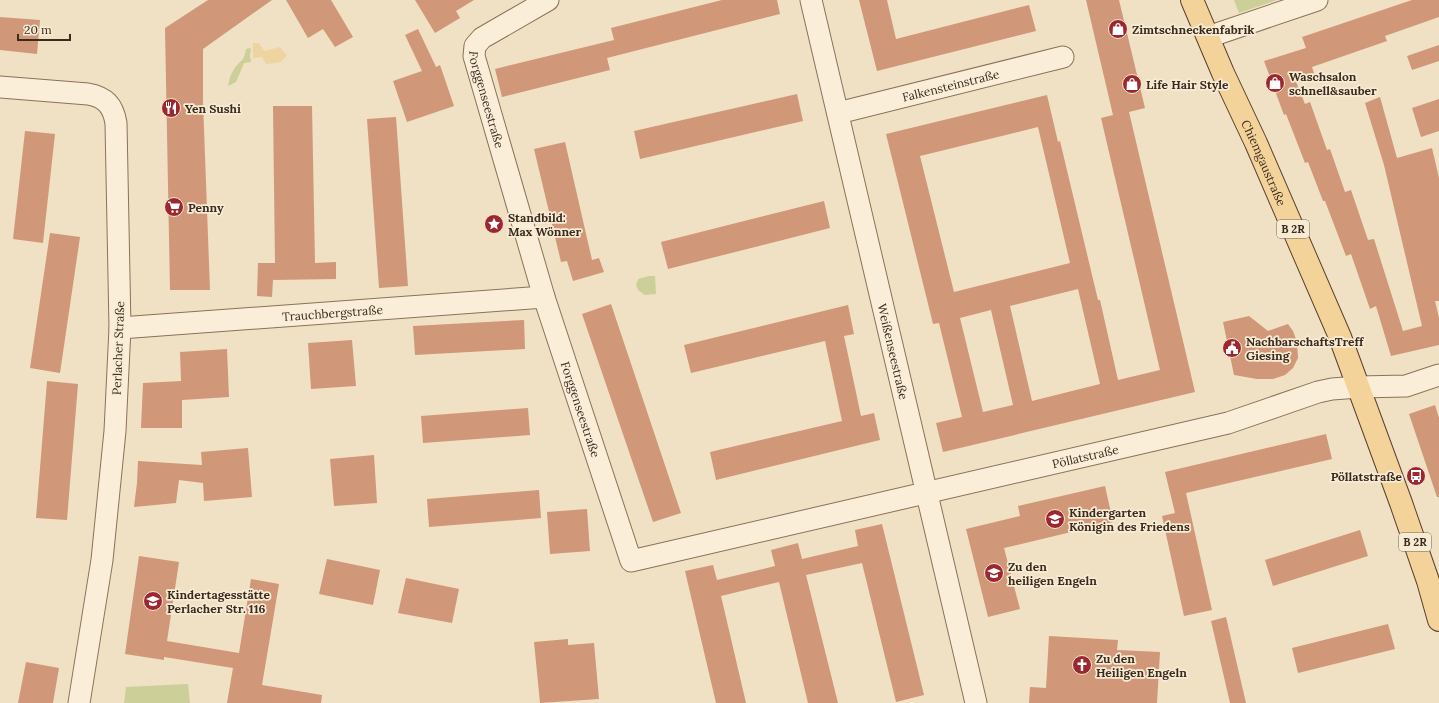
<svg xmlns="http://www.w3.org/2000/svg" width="1439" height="703" font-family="Lora,serif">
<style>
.green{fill:#cccf97}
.sand{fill:#edd4a0}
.building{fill:#d09778;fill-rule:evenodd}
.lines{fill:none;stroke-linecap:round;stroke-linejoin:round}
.street-casing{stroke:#8b7159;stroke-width:23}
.primary-casing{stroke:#593f2e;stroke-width:24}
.street{stroke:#faeed8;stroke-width:21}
.primary{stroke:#f4d39a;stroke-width:22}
.labels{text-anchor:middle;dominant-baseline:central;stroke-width:3.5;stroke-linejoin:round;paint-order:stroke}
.shield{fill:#f7ebd4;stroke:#736455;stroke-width:1}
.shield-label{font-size:11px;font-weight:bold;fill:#3b2a1e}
.poi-label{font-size:12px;font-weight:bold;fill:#3b2a1e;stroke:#f7ebd4;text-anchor:start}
.street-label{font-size:12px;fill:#3b2a1e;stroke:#f7ebd4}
</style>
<rect width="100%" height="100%" fill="#f0e0c4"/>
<g class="green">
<path d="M1234,0H1277L1239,13Z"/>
<path d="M251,48L250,55L251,62L244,63L236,82L228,86C229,81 230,75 233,71C239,60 244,63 246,49Z"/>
<path d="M649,276H655L656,294L645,295L638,290L636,285L638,279Z"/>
<path d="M188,684L190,703H124L126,687Z"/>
</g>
<path class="sand" d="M253,43H259L264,51L280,47L287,55L281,62L266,64L262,57L253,58Z"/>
<g class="building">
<path d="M208,0H272L203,49V102L210,290H170L165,28Z"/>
<path d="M286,0H331L353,37L335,47L323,29L308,38Z"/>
<path d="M415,0H474L456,11L460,18L435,33Z"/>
<path d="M722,0H777L780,14L607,58L610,70L502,97L495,69L614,40L611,28Z"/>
<path d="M859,0H887L896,39L1029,5L1036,31L877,71Z"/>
<path d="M1086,0H1119L1145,108L1129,112L1195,392L943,452L936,423L962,417L939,323L933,324L886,134L1047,95L1058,142L1060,141L1098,300H1100L1118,380L1160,370L1101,118L1113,115ZM1038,127L1070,263L954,292L920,156ZM1078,289L1100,384L1032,401L1010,306ZM991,310L1013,405L983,412L960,318Z"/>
<path d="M1412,0H1439V17L1385,36L1387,41L1312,67L1314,73L1295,79L1305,104L1310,102L1327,150L1330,149L1345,192L1351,190L1368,240L1374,239L1403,331L1422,326L1384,165L1365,103L1380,97L1397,158L1432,148L1439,178V301H1435L1439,318V345L1391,356L1376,306L1370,309L1351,254L1346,256L1325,201H1323L1308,162L1305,163L1286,114L1284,115L1264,61L1306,48L1302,37Z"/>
<path d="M0,17L40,20L37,54L0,50Z"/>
<path d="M418,29L436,67L440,65L454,106L407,122L393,81L422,71L405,35Z"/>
<path d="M1439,45V61L1412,70L1407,56Z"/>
<path d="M797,94L803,121L640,159L634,131Z"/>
<path d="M1439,99V131L1421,137L1412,108Z"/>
<path d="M273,106H312L315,263L336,262V279L273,280L272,297L257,296L258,263H275Z"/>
<path d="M396,117L408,286L379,288L367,119Z"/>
<path d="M25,131L55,134L43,243L13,239Z"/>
<path d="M565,142L592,260L599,258L604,272L573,281L567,261L561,262L534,149Z"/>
<path d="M824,201L830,228L668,269L661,242Z"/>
<path d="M50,233L80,237L60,373L30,368Z"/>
<path d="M611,304L681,513L653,522L582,314Z"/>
<path d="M848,305L854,334L844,336L861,416L874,413L880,440L716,480L710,452L842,421L825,341L691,373L684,345Z"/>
<path d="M1249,316L1268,331L1288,324L1293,331L1297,342L1298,358L1293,368L1285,375L1273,379H1257L1234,375L1223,322Z"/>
<path d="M524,320L525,349L415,355L413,326Z"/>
<path d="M352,340L356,386L311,389L308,343Z"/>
<path d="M227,349L229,397L182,400V428H141L143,383L181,381L180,352Z"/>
<path d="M47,381L78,384L67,520L36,518Z"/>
<path d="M1435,405L1439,418V497H1437L1409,414Z"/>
<path d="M528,408L530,435L423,443L421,416Z"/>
<path d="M1326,434L1332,459L1186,493L1212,610L1184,616L1162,516L1175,513L1165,472Z"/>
<path d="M248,448L252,497L204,501L203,483L179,480L176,503L134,507L137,483L138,461L202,465L201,452Z"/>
<path d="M374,455L377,503L334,506L330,459Z"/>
<path d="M1105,486L1113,522L1004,548L1020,609L988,617L966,529L1020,516L1018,506Z"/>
<path d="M539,490L541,518L429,527L427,499Z"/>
<path d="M587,509L590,551L550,554L547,512Z"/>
<path d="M882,524L924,695L896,702L862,563L806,575L838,703H808L779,582L721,596L746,703H716L685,571L713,565L717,580L775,566L771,550L798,543L802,559L858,546L855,530Z"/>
<path d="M1360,530L1368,556L1273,586L1265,560Z"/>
<path d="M139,556L179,562L167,641L239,653L251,579L279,584L262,685L322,695L321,703H227L233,668L164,657V660L125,654Z"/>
<path d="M327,559L380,570L373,605L319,594Z"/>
<path d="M406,578L459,589L452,623L398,613Z"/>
<path d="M1226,617L1246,703H1230L1211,621Z"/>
<path d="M1388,624L1395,649L1298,673L1292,648Z"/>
<path d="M1049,636L1118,640L1117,650L1160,652L1157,703H1029L1030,687L1046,688Z"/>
<path d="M568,639V645L594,643L599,699L540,703L534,642Z"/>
<path d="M26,662L59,668L53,703H18Z"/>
</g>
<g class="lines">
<g class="street-casing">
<g id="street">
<path id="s1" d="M548,0L482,38L475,46L474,56L544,297L631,561L1228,423L1318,392L1332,389L1359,387L1406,386L1439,375"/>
<path id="s2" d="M811,0L976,703"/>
<path d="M1208,37L1317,0"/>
<path d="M0,87L88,94C105,97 113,105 116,123L120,328L115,431L102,560L79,703"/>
<path id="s3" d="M838,113L1063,57"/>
<path id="s4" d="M120,328L544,297"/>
</g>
</g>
<g class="primary-casing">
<g id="primary">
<path id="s5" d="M1192,0L1223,73L1256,143L1340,337L1401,503L1428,581L1439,620"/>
</g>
</g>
<use href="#street" class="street"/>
<use href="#primary" class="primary"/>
</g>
<defs>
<g id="shop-disc" transform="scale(1)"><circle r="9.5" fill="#9d272f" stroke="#f7ebd4"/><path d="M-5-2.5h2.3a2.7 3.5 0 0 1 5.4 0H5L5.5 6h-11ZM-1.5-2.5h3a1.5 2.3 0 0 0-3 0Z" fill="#fff"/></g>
<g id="restaurant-disc" transform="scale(1)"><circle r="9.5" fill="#9d272f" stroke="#f7ebd4"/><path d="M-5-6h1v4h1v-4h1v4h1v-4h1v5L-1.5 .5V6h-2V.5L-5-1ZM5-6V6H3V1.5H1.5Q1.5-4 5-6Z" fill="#fff"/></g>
<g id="supermarket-disc" transform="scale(1)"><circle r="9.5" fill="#9d272f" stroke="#f7ebd4"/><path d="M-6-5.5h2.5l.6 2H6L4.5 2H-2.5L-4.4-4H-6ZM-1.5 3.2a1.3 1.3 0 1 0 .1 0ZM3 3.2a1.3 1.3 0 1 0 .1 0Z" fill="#fff"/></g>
<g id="sight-disc" transform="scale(1)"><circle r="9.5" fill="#9d272f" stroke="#f7ebd4"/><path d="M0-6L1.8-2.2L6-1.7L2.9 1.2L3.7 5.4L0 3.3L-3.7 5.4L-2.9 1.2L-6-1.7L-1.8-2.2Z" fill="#fff"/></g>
<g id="civic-disc" transform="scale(1)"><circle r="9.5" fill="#9d272f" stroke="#f7ebd4"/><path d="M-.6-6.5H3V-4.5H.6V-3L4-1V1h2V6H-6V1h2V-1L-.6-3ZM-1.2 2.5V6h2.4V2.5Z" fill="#fff"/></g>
<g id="bus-disc" transform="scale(1)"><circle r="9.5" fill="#9d272f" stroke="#f7ebd4"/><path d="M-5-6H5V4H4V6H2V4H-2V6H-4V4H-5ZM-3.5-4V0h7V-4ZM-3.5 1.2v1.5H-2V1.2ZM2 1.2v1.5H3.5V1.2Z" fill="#fff"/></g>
<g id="school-disc" transform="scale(1)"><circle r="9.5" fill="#9d272f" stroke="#f7ebd4"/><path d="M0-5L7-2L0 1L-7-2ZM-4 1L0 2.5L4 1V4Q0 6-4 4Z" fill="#fff"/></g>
<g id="church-disc" transform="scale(1)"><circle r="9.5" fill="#9d272f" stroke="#f7ebd4"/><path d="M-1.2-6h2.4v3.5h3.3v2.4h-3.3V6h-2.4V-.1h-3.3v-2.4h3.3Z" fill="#fff"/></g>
</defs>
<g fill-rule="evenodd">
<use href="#shop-disc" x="1118" y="29"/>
<use href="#shop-disc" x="1275" y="83"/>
<use href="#shop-disc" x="1132" y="84"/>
<use href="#restaurant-disc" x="171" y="108"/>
<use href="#supermarket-disc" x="174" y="207"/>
<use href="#sight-disc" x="494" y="224"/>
<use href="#civic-disc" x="1232" y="348"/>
<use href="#bus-disc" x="1416" y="476"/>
<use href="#school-disc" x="1055" y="519"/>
<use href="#school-disc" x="994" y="573"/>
<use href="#school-disc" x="153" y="601"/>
<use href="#church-disc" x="1082" y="665"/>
</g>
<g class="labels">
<g class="shield">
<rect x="1277" y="220" width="32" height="18" rx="3"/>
<rect x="1399" y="533" width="32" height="18" rx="3"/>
</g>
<g class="shield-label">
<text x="1293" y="229">B 2R</text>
<text x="1415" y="542">B 2R</text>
</g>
<g class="poi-label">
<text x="1132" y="29">Zimtschneckenfabrik</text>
<text x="1289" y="76">Waschsalon<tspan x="1289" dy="14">schnell&amp;sauber</tspan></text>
<text x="1146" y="84">Life Hair Style</text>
<text x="185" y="108">Yen Sushi</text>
<text x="188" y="207">Penny</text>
<text x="508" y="217">Standbild:<tspan x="508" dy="14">Max Wönner</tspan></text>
<text x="1246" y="341">NachbarschaftsTreff<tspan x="1246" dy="14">Giesing</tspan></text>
<text x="1402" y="476" text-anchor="end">Pöllatstraße</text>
<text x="1069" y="512">Kindergarten<tspan x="1069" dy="14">Königin des Friedens</tspan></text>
<text x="1008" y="566">Zu den<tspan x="1008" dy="14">heiligen Engeln</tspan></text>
<text x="167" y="594">Kindertagesstätte<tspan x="167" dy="14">Perlacher Str. 116</tspan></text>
<text x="1096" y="658">Zu den<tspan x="1096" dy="14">Heiligen Engeln</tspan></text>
</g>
<g class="street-label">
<text stroke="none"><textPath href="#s3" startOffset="116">Falkensteinstraße</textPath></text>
<text stroke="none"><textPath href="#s1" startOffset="142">Forggenseestraße</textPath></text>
<text stroke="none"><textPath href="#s5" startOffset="178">Chiemgaustraße</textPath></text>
<text stroke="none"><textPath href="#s4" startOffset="213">Trauchbergstraße</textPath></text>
<text transform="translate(118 348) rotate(-88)">Perlacher Straße</text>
<text stroke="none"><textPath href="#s2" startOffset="361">Weißenseestraße</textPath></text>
<text stroke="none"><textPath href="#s1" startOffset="466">Forggenseestraße</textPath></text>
<text stroke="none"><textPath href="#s1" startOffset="1092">Pöllatstraße</textPath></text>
</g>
</g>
<path d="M18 34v6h52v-6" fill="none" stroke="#3b2a1e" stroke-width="2"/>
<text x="24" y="34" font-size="12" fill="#3b2a1e" stroke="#f7ebd4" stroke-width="3" paint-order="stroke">20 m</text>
</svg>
